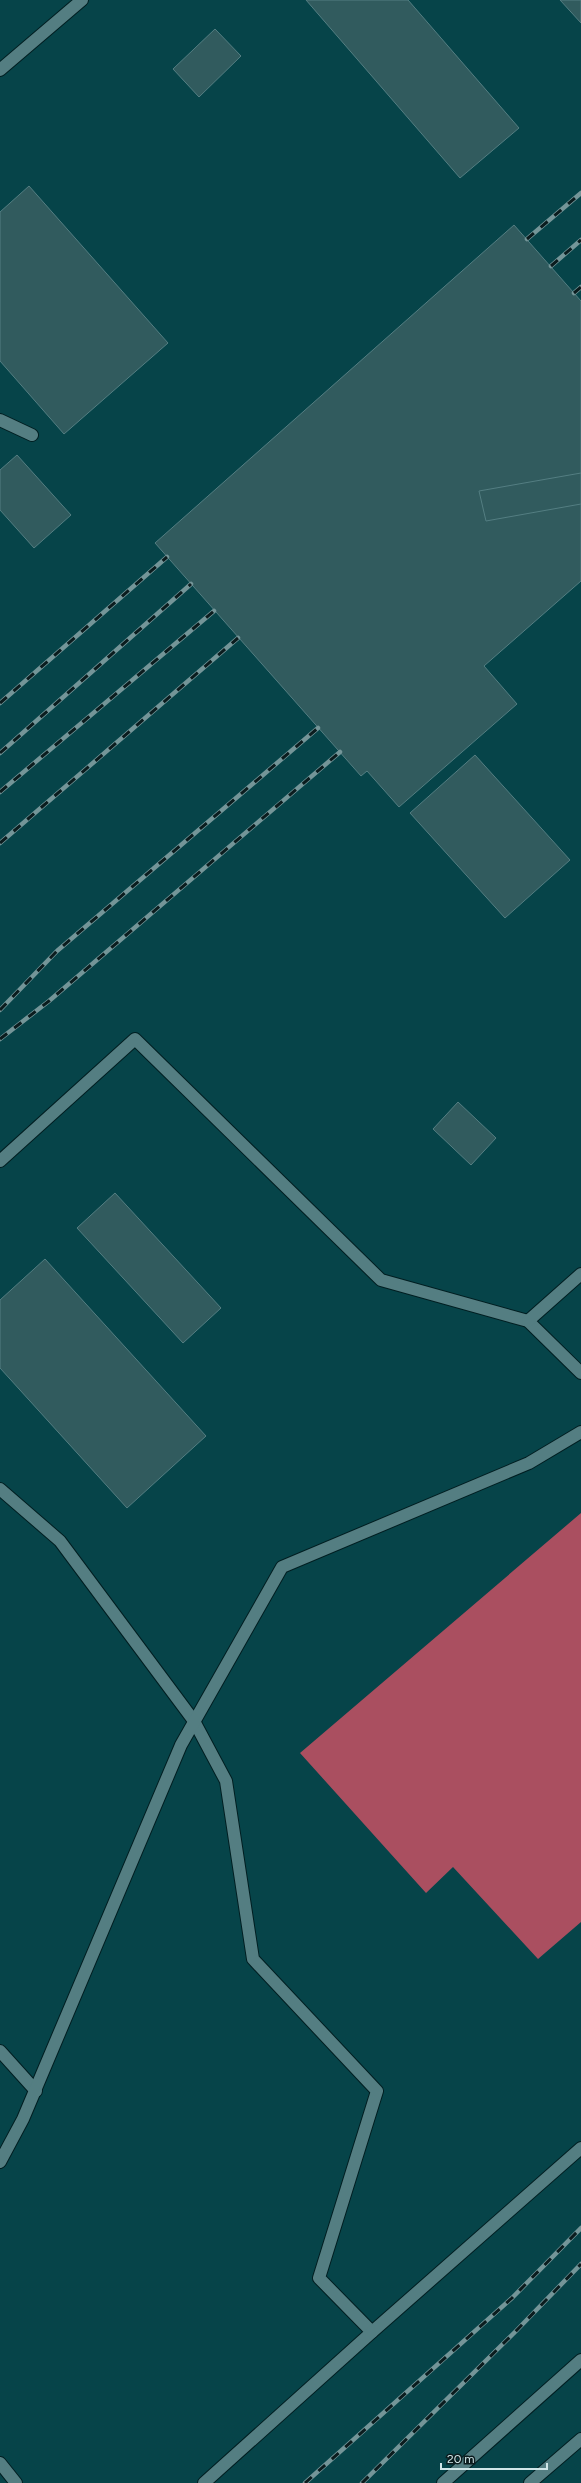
<svg xmlns="http://www.w3.org/2000/svg" width="581" height="2483" font-family="Figtree,sans-serif">
<style>
.built{fill:#064449}
.water{fill:#aa4f60}
.building{fill:#315b5e;stroke:#547e82}
.lines{fill:none;stroke-linecap:round;stroke-linejoin:round}
.minor-casing{stroke:#001e21;stroke-width:14}
.minor{stroke:#547e82;stroke-width:12}
.rail-casing{stroke:#749598;stroke-width:4.5}
.rail{stroke:#0b1c1e;stroke-width:3;stroke-dasharray:9;stroke-linecap:butt}
</style>
<rect width="100%" height="100%" fill="#0b383c"/>
<rect class="built" x="0" y="0" width="581" height="2483"/>
<path class="water" d="M581,1513V1922L538,1959L453,1867L426,1893L300,1753Z"/>
<g class="building">
<path d="M306,0H408L519,128L460,178Z"/>
<path d="M560,0H581V23Z"/>
<path d="M215,29L241,56L199,97L173,69Z"/>
<path d="M29,186L168,343L64,434L0,361V212Z"/>
<path d="M514,225L581,301V581L484,666L517,704L399,807L367,771L361,776L155,543Z"/>
<path d="M17,455L71,515L34,548L0,510V470Z"/>
<path d="M581,473V504L486,521L479,491Z"/>
<path d="M475,755L570,860L505,918L410,813Z"/>
<path d="M458,1102L496,1138L471,1165L433,1129Z"/>
<path d="M115,1193L221,1308L183,1343L77,1228Z"/>
<path d="M45,1259L206,1436L127,1508L0,1368V1300Z"/>
</g>
<g class="lines">
<g class="minor-casing">
<g id="minor">
<path d="M0,70L82,0"/>
<path d="M0,420L32,435"/>
<path d="M0,1161L135,1039L381,1280L528,1321L581,1373"/>
<path d="M528,1321L581,1274"/>
<path d="M0,1489L60,1541L194,1721L226,1781L253,1959L377,2091L319,2278L372,2332"/>
<path d="M0,2051L36,2091"/>
<path d="M0,2162L23,2119L181,1745L282,1567L529,1463L581,1432"/>
<path d="M0,2463L16,2483"/>
<path d="M204,2483L372,2332L581,2148"/>
<path d="M443,2483L581,2360"/>
<path d="M530,2483L581,2439"/>
</g>
</g>
<use href="#minor" class="minor"/>
<g class="rail-casing">
<g id="rail">
<path d="M527,239L581,193"/>
<path d="M551,266L581,240"/>
<path d="M574,293L581,287"/>
<path d="M0,703L167,557"/>
<path d="M0,753L191,584"/>
<path d="M0,792L214,611"/>
<path d="M0,843L238,638"/>
<path d="M0,1010L57,951L318,728"/>
<path d="M0,1039L49,1001L340,752"/>
<path d="M305,2483L512,2298L581,2228"/>
<path d="M362,2483L515,2332L581,2264"/>
</g>
</g>
<use href="#rail" class="rail"/>
</g>
<path d="M441 2463v6h106v-6" fill="none" stroke="#cfe5e7" stroke-width="2"/>
<text x="447" y="2463" font-size="12" fill="#cfe5e7" stroke="#0b1c1e" stroke-width="3" paint-order="stroke">20 m</text>
</svg>
